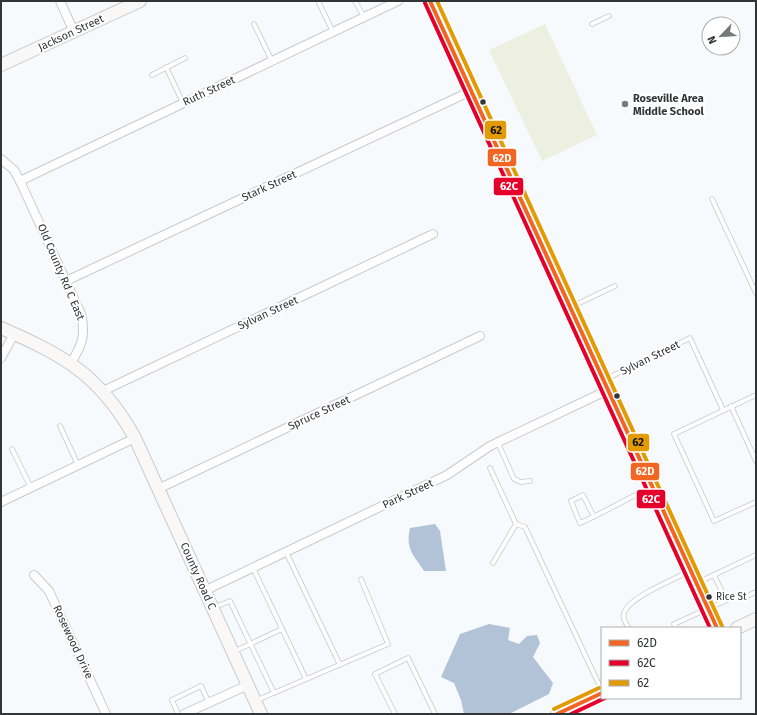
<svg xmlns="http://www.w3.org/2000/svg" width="757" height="715" font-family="'Fira Sans',sans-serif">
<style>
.green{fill:#edf0e0}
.water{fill:#b3c3d7}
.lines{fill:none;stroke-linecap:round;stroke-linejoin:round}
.lane-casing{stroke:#c8cacd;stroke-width:5.5}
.street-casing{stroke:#c8cacd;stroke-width:10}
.secondary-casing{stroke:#c8cacd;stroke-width:14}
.lane{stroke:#fefeff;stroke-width:4}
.street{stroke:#fefeff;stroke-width:8}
.secondary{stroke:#faf7f7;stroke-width:12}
.bus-1-casing{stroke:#fff;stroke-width:7}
.bus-2-casing{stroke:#fff;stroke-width:7}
.bus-3-casing{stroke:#fff;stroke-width:7}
.bus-1{stroke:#f26522;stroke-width:4}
.bus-2{stroke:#e4002b;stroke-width:4}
.bus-3{stroke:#e39b05;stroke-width:4}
.bus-dot{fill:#323436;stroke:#fff;stroke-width:1.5}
.poi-dot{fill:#77797c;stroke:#fff;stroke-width:1.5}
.labels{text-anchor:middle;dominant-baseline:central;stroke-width:4;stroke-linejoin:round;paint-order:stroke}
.bus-label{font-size:10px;fill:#323436;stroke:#fff;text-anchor:start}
.street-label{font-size:11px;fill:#323436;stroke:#fff}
.poi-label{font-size:11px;font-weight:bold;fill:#323436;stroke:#fff;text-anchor:start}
.line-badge{stroke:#fff;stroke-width:1.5}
.badge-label{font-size:11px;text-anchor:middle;font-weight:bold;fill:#fff}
.pale-badge-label{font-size:11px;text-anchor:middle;font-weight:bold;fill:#111}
</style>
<rect width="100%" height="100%" fill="#f7fafd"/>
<path class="green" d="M545,24L597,135L542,161L489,50Z"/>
<g class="water">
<path d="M435,524L440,531L446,571H424C414,555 405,549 410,528Z"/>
<path d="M489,624L510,628L508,640L519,644L527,636L537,635L540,643L533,657L553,683L549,694L509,714H464L461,700L454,683L441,677L460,634Z"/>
</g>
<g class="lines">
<g class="lane-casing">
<g id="lane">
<path d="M318,1L333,32"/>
<path d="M355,1L364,17"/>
<path d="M254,24L272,61"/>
<path d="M592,24L609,16"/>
<path d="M166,67L183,103"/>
<path d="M152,75L185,58"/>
<path d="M712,199L756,293"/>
<path d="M571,307L615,286"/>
<path d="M604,380L690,338L723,410"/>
<path d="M756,395L674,434L714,521L756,502"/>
<path d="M731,406L756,461"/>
<path d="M60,426L78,465"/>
<path d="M498,443L514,479L521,482L530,481"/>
<path d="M12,449L31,488"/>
<path d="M490,468L516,524L525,527L602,691"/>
<path d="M594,517L583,495L571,501L580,523C605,512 628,498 652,487"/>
<path d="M286,552L340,665"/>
<path d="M493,563L516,524"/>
<path d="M253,568L306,679"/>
<path d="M714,575L726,600"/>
<path d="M699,582L756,555"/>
<path d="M215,607L230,601L274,693"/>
<path d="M629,628C626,624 622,618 624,613C629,597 675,579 690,571"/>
<path d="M676,628L674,624L736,596L745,597L756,592"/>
<path d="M235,651L282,629"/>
<path d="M255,701L388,644L361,579"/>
<path d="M178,714L172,700L201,686L209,703"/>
<path d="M395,714L375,674L408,658L435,714"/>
</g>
</g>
<g class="street-casing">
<g id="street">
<path d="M60,1L74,32"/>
<path d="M1,159L14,170L20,181L81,314C86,335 82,345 71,363"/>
<path d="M20,181L398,1"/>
<path d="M66,281L471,91"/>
<path d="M1,358L14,334"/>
<path d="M103,391L433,234"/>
<path d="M158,489L480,336"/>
<path d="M1,502L135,438"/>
<path d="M34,575L49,591L106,714"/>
<path d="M204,591L447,475L490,446L608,390"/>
<path d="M184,714L248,685"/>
</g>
</g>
<g class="secondary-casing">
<g id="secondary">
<path d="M430,1L717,628"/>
<path d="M1,65L140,1"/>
<path d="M1,328C65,356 100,375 135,438L261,714"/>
<path d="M737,628L756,619"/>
<path d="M557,714L602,693"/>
</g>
</g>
<use href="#lane" class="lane"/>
<use href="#street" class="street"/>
<use href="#secondary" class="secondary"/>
<g class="bus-1-casing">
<g id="bus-1">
<path d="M430,1L717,628"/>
<path d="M557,714L602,693"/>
</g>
</g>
<g class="bus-2-casing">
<g id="bus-2">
<path d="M425,3L710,628"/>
<path d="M571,714L605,698"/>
</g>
</g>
<g class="bus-3-casing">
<g id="bus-3">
<path d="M437,1L722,626"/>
<path d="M554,709L599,688"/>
</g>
</g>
<use href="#bus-1" class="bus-1"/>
<use href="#bus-2" class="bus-2"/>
<use href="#bus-3" class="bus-3"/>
</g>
<g class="bus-dot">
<circle cx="483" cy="102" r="3.5"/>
<circle cx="617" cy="396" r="3.5"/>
<circle cx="709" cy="597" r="3.5"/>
</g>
<circle class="poi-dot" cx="625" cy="104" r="4"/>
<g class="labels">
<g class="bus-label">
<text x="716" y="597">Rice St</text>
</g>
<g class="street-label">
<text transform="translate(71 33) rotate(-25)">Jackson Street</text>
<text transform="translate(209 91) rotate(-25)">Ruth Street</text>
<text transform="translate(269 186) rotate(-25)">Stark Street</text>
<text transform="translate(61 272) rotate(67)">Old County Rd C East</text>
<text transform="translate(268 313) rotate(-25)">Sylvan Street</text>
<text transform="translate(650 358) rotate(-26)">Sylvan Street</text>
<text transform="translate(319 413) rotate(-25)">Spruce Street</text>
<text transform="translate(408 494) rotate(-25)">Park Street</text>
<text transform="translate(198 576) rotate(66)">County Road C</text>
<text transform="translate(73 642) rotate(65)">Rosewood Drive</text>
</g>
<g class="poi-label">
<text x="633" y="98">Roseville Area<tspan x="633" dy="13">Middle School</tspan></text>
</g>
</g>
<g class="line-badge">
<rect x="484" y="120" width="23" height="20" rx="4" fill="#e39b05"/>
<rect x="487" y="148" width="30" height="19" rx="4" fill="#f26522"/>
<rect x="493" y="177" width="31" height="19" rx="4" fill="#e4002b"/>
<rect x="627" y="433" width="23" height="19" rx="4" fill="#e39b05"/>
<rect x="630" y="462" width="30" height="19" rx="4" fill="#f26522"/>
<rect x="636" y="489" width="30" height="20" rx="4" fill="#e4002b"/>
</g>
<g class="badge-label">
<text x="502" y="162">62D</text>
<text x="509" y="190">62C</text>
<text x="645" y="475">62D</text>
<text x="651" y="503">62C</text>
</g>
<g class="pale-badge-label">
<text x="496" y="134">62</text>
<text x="638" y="446">62</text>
</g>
<rect width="757" height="715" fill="none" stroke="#323436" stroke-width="4"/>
<rect x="601" y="627" width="140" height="72" fill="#ffffff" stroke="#adaeaf"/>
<rect x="609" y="640" width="20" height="6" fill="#f26522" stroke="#adaeaf"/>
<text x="637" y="647" font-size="12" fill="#323436">62D</text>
<rect x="609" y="660" width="20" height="6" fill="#e4002b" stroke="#adaeaf"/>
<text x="637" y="667" font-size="12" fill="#323436">62C</text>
<rect x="609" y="680" width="20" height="6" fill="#e39b05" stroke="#adaeaf"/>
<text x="637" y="687" font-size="12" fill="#323436">62</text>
<g transform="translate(721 36) rotate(245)"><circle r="19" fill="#ffffff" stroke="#adaeaf"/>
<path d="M0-3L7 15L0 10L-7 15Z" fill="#77797c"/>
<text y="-6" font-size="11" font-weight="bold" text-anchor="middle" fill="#323436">N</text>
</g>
</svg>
